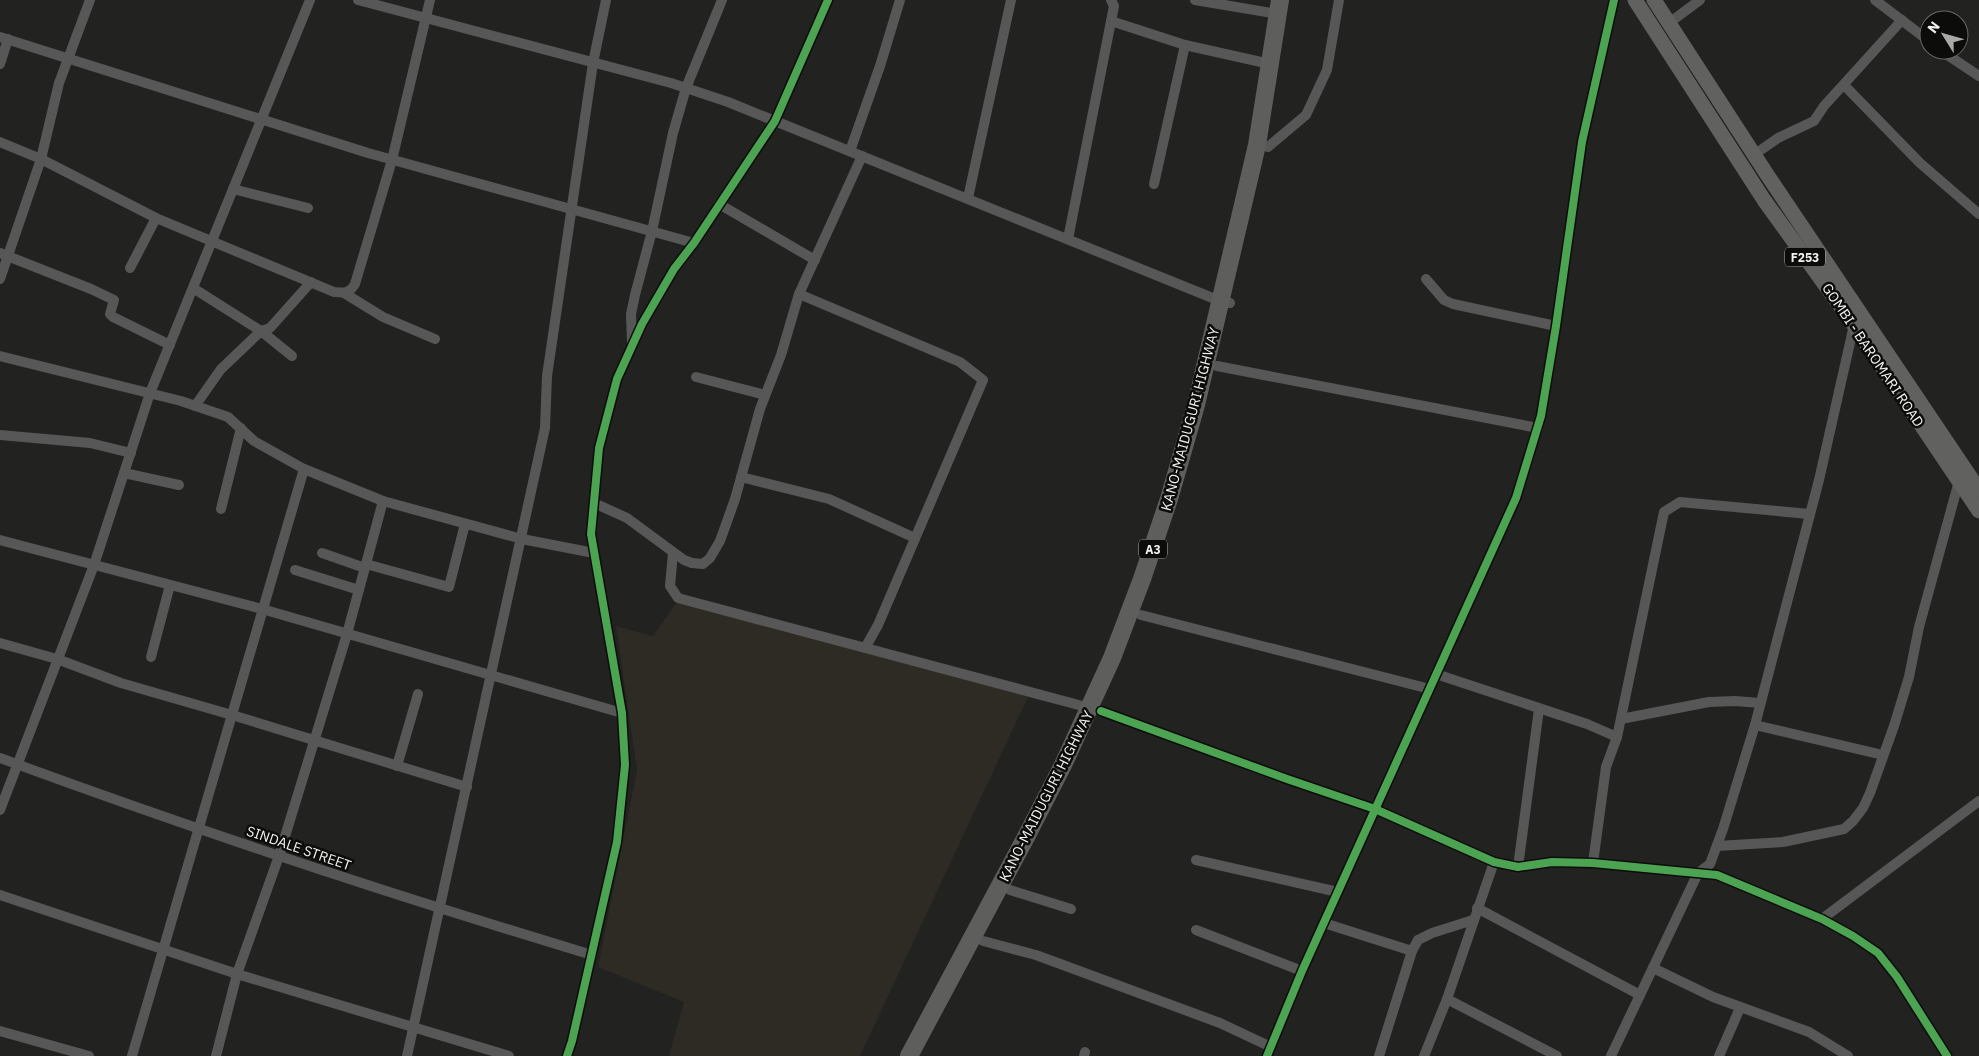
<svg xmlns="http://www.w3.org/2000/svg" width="1979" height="1056" font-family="'IBM Plex Sans',sans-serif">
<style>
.built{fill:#2d2b24}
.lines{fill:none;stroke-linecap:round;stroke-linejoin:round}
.street{stroke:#575757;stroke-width:10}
.primary{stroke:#616160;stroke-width:15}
.highway{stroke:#5e5e5c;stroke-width:18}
.cycleway-casing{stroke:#0c0c0b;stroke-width:11}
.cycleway{stroke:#4ca352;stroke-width:8}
.labels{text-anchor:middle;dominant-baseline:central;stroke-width:5;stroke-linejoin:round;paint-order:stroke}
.shield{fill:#0c0c0b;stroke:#aeadac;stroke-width:1}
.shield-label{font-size:12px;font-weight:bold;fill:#f3f2f1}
.street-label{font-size:14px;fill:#f3f2f1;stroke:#0c0c0b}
</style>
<rect width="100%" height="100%" fill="#222221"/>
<path class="built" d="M680,598L1028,697L860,1056H669L684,1002L598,967L637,770L616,626L653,636Z"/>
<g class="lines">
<g class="street">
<path d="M358,0L671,83L728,102L1220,301L1230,303"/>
<path d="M1195,0L1278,14"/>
<path d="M1875,0L1929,41"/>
<path d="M1111,21L1185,45L1270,64"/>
<path d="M1669,23L1700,0"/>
<path d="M0,37L368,153L694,243"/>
<path d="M1940,50L1979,76"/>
<path d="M0,64L8,39"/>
<path d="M1844,85L1920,163L1979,214"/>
<path d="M0,142L41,159L156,218L334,292C344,293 349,294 355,284L392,160L430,0"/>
<path d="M1268,147L1306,115L1327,70L1339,0"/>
<path d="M850,151L880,66L900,0"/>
<path d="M1755,154L1778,138L1814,121L1824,106L1902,20"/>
<path d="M1154,184L1185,45"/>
<path d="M233,189L308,208"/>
<path d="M968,198L1011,0"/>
<path d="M719,204L815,260"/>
<path d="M1068,239L1114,6L1111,0"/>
<path d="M0,253L91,289L114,300L110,314L113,317L170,345"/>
<path d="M130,268L156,218"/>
<path d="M0,279L41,159L59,83L90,0"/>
<path d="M1426,279L1444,300L1453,304L1556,326"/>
<path d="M193,288L261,331L292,356"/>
<path d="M344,293L383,317L435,339"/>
<path d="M799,294L960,362L983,380L878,625L865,648"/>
<path d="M632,342L631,314L635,295L652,231L673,133L686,88L722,0"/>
<path d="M0,356L181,401L228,417L254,441L304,469L383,501L522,539L594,553"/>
<path d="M1217,366L1538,428"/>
<path d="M696,377L765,395"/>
<path d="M195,406L221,369L261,331L270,328L311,282"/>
<path d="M0,435L90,443L131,453"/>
<path d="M124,473L179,485"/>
<path d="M741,477L829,499L915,538"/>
<path d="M594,503L627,518L684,560L692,563L703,564L710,558L720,541L735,499L760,409L781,355L799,294L862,156"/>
<path d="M221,509L241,428"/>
<path d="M0,540L262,609L622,713"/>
<path d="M322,553L365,568"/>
<path d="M673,553L670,586L678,598L1090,708"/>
<path d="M366,564L449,587L465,524"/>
<path d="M295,570L359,590"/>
<path d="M1141,615L1430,689"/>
<path d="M0,643L57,659L121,683L232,715L467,787"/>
<path d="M151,657L170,585"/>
<path d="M1436,674L1587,724L1617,737"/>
<path d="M1101,711L1287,779L1375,809L1494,862L1518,867L1552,862L1593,863L1717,875L1822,919L1853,936L1878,953L1897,977L1947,1056"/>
<path d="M1621,719L1709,702L1735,701L1760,703"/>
<path d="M1755,725L1883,755"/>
<path d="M0,758C195,830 393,895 592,955"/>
<path d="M397,766L418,694"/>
<path d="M0,810L94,565L150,393L310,0"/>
<path d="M1717,846L1783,842L1844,829L1853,821L1863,808L1870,793L1894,726L1909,677L1919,627L1959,481"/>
<path d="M1196,860L1338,892"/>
<path d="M1593,863L1606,767L1617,737L1664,512L1680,502L1809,514"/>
<path d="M1518,867L1539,709"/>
<path d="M1010,890L1071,909"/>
<path d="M0,895L237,974L509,1056"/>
<path d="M1477,908L1640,995"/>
<path d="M1822,919L1979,801"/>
<path d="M1324,923L1412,951"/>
<path d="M1196,930L1302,971"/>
<path d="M983,941L1036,955L1220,1023L1271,1047"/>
<path d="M1653,968L1713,997L1809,1032L1848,1056"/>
<path d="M1447,999L1557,1056"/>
<path d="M0,1031L89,1056"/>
<path d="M132,1056L304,469"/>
<path d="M216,1056L237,974L279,856L347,634L383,501"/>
<path d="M407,1056L545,428L547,376L593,63L606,0"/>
<path d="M567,1056L572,1041L617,842L625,765L622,713L591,534L599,448L617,379L642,324L674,269L694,243L775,121L828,0"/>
<path d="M1084,1056L1085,1052"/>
<path d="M1267,1056L1302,971L1516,498L1541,416L1556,326L1582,142L1614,0"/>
<path d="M1379,1056L1412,951L1418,940L1432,933L1473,920"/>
<path d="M1424,1056L1447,999L1494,862"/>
<path d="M1611,1056L1698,873L1710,864L1723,829L1755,725L1819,480L1854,325"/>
<path d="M1719,1056L1740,1008"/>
</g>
<g class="primary">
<path d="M1635,0L1764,200L1854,325L1979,511"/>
<path d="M1654,0L1766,173L1979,490"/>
</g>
<path class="highway" d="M909,1056L1026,837L1063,765L1112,658L1142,579L1169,499L1196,405L1257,145L1280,0"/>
<g class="cycleway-casing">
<g id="cycleway">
<path d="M1101,711L1287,779L1375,809L1494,862L1518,867L1552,862L1593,863L1717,875L1822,919L1853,936L1878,953L1897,977L1947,1056"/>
<path d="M567,1056L572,1041L617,842L625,765L622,713L591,534L599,448L617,379L642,324L674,269L694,243L775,121L828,0"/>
<path d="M1267,1056L1302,971L1516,498L1541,416L1556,326L1582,142L1614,0"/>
</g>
</g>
<use href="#cycleway" class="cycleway"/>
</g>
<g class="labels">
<g class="shield">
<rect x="1785" y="247.5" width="40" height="19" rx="4"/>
<rect x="1139" y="539.5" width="28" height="19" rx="4"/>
</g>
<g class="shield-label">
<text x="1805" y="257">F253</text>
<text x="1153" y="549">A3</text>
</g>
<g class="street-label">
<text transform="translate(1873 355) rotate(56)">GOMBI - BAROMARI ROAD</text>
<text transform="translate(1190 419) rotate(-75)">KANO-MAIDUGURI HIGHWAY</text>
<text transform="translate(1046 796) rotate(-63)">KANO-MAIDUGURI HIGHWAY</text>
<text transform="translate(299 848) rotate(19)">SINDALE STREET</text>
</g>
</g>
<g transform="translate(1944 35) rotate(307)"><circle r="24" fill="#0c0c0b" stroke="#686867"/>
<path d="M0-4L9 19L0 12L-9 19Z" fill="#aaa9a8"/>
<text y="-8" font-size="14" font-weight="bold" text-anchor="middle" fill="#f3f2f1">N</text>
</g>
</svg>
